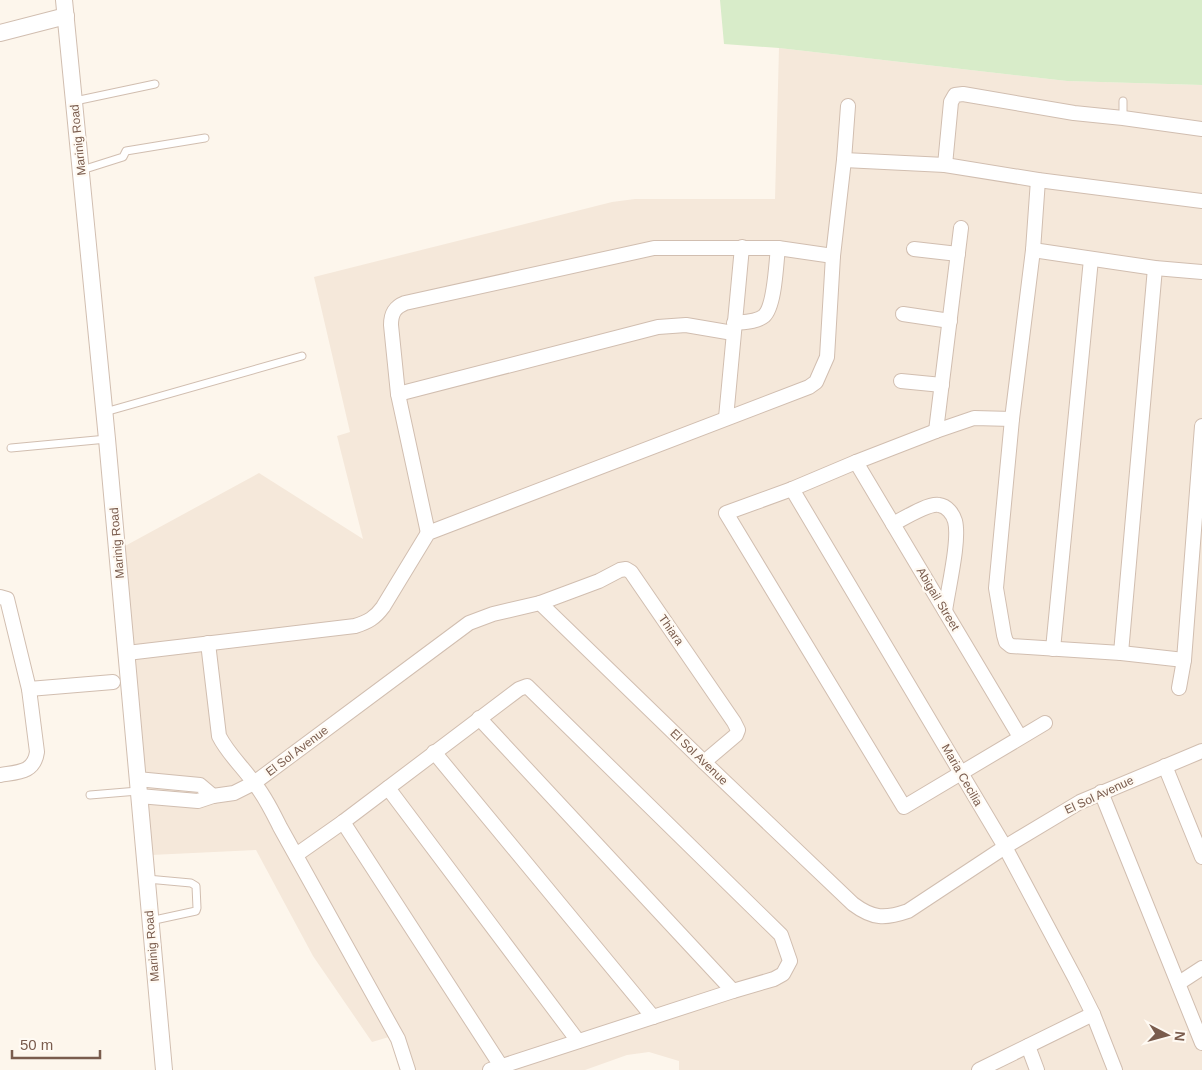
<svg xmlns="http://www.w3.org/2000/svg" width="1202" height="1070" font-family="Arial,sans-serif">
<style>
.residential{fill:#f5e8da}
.green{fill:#d8ecc9}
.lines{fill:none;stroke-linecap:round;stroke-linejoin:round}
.service-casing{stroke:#d1beb0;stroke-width:9}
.minor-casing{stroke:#d1beb0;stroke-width:16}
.tertiary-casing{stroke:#d1beb0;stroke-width:18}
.service{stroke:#fff;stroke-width:7}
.minor{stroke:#fff;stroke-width:14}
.tertiary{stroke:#fff;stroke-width:16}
.labels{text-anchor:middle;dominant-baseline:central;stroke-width:4.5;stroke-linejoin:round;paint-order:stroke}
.street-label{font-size:12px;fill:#7a5c4d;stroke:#fffaf3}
</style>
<rect width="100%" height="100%" fill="#fdf6ec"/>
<path class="residential" d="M779,48L1067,81L1202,85V1070H679V1061L649,1052L627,1055L585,1070H401L394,1048L389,1037L372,1042L313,956L256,850L151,855L125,546L259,473L363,539L337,436L350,432L314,277L612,202L635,199H775Z"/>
<path class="green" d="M720,0H1202V85L1067,81L779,48L724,44Z"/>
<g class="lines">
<g class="service-casing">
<g id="service">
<path d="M75,101L155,84"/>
<path d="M1123,101V118"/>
<path d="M82,170L123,157L126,151L205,138"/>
<path d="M105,412L302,356"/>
<path d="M11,448L107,439"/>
<path d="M90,795L138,791"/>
<path d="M147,879L191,883L196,886L197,908L196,911L150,921"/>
</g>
</g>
<g class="minor-casing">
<g id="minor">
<path d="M844,160L945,165L1038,180L1202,201"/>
<path d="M945,165L951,102L955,95L963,94L1074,113L1123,118L1202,129"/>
<path d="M1038,180L1033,250L1012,419L996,588L1004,635L1006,642L1011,646L1121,653L1184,660"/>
<path d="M914,249L958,254"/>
<path d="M1033,250L1155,268L1202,272"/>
<path d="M903,314L950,321"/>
<path d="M734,323C743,322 757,322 764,316C775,306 776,263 778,248"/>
<path d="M901,381L942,385"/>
<path d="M398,394L658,327L686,325L733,333"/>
<path d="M726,418L742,247"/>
<path d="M1012,419L974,418L936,431L856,462L792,489L726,513L904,807L1045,723"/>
<path d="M936,431L961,228"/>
<path d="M856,462L1020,737"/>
<path d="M792,489L1005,847L1076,980L1093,1014L1115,1070"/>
<path d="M893,524C903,519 928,503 939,505C947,506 953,514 955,521C960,540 948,589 945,611"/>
<path d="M428,533L398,394L391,325C391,313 395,307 405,303L654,248H778L833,256"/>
<path d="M0,597L7,599L29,689L37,752C34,773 18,772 0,775"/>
<path d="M540,603L599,581L620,570L626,569L631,572L734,722L738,730L736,735L704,762"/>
<path d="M208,643L219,736C228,754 243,767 254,783C265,796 272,811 280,827L398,1039L408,1070"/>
<path d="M1053,649L1091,259"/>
<path d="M127,653L355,626C368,622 375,618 383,607L428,533L809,387L816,382L827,357L833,256L844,160L848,106"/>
<path d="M1121,653L1155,268"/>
<path d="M1179,688L1184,660L1202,426"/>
<path d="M29,689L113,682"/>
<path d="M479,718L733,991"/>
<path d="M434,752L653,1017"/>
<path d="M1165,766L1202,857"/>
<path d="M137,779L200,785L213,796"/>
<path d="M388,788L578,1041"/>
<path d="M1101,792L1202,1043"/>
<path d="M139,796L198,801L213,796L234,793L254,783L469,623L493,614L540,603L704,762L853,904C873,919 885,919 908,911L1005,847L1080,802L1202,751"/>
<path d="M343,822L501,1066"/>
<path d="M296,855L343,822L519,689L527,686L781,935L790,961L783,974L774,979L733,991L490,1070"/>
<path d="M1179,983L1202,968"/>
<path d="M1028,1046L1037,1070"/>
<path d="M979,1070L1093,1014"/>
</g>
</g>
<g class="tertiary-casing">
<g id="tertiary">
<path d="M64,0L107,439L164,1070"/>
<path d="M0,33L66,16"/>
</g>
</g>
<use href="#service" class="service"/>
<use href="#minor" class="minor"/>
<use href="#tertiary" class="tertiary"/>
</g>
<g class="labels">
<g class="street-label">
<text transform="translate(78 140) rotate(-96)">Marinig Road</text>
<text transform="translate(117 543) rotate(-95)">Marinig Road</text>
<text transform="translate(938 599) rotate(59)">Abigail Street</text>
<text transform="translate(671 630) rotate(55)">Thiara</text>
<text transform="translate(297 751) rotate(-37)">El Sol Avenue</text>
<text transform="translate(699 757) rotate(44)">El Sol Avenue</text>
<text transform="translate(962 775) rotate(60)">Maria Cecilia</text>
<text transform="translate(1099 795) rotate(-25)">El Sol Avenue</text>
<text transform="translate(152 946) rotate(-95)">Marinig Road</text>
</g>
</g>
<g transform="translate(1167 1035) rotate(96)" stroke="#fffaf3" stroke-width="4" paint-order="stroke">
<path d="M0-4L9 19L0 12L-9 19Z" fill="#7a5c4d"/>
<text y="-8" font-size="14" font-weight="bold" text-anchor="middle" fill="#7a5c4d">N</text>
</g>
<path d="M12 1050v8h88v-8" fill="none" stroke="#7a5c4d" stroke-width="2.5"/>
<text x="20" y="1050" font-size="15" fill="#7a5c4d" stroke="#fffaf3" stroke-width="4" paint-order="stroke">50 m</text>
</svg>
